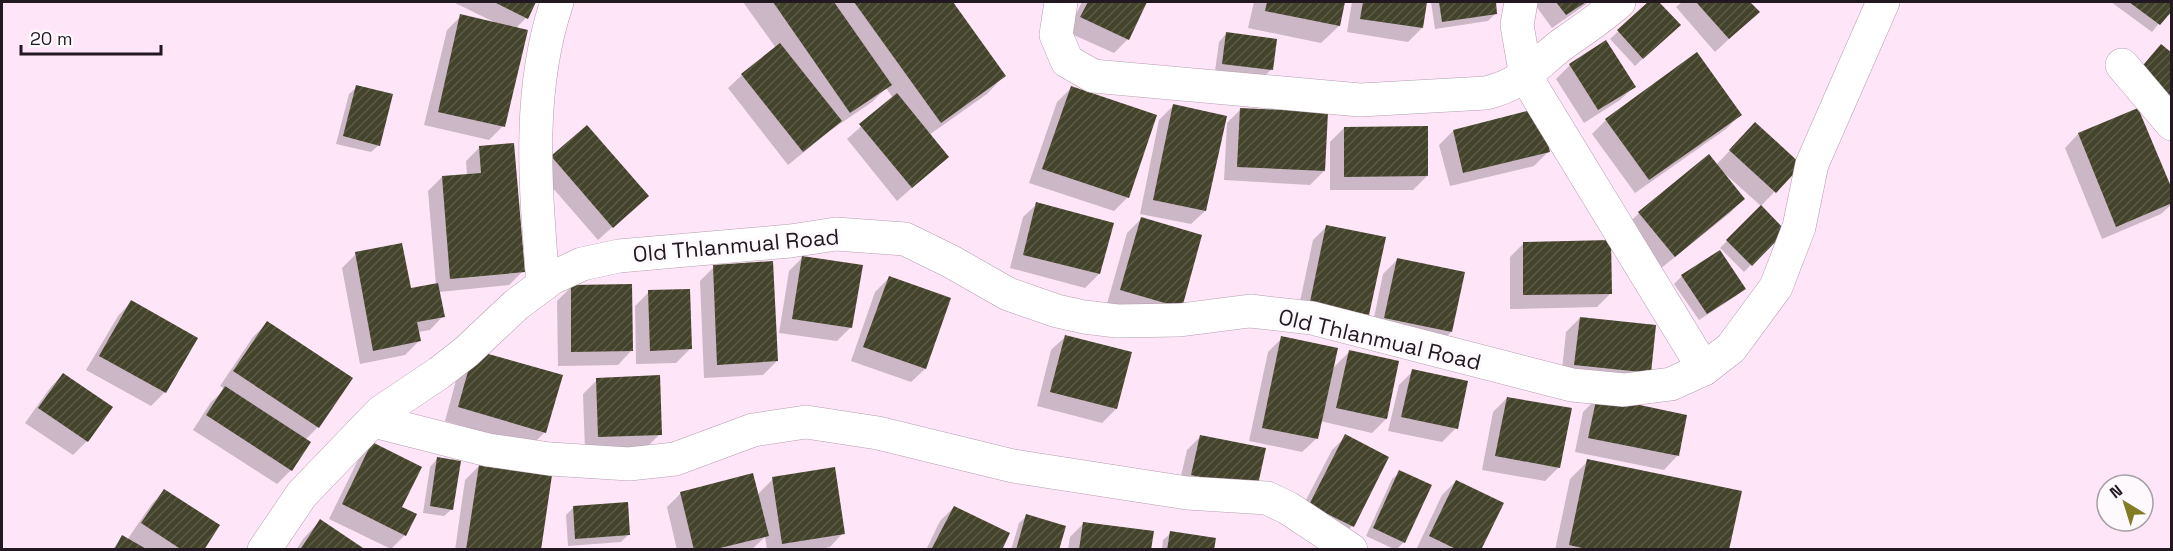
<svg xmlns="http://www.w3.org/2000/svg" width="2173" height="551" font-family="'Space Grotesk',sans-serif">
<style>
.shadow{fill:#0003}
.building{fill:url(#building-hatch)}
.lines{fill:none;stroke-linecap:round;stroke-linejoin:round}
.minor-casing{stroke:#b59daf;stroke-width:34}
.minor{stroke:#fff;stroke-width:33}
.labels{text-anchor:middle;dominant-baseline:central;stroke-width:6;stroke-linejoin:round;paint-order:stroke}
.street-label{font-size:22px;fill:#221920;stroke:#fef9fd}
</style>
<defs>
<pattern id="building-hatch" width="6" height="6" patternUnits="userSpaceOnUse" patternTransform="scale(1.5)"><rect width="6" height="6" fill="#44432b"/><path d="M-1 1l2-2M0 6l6-6M5 7l2-2" fill="none" stroke="#5c5b48"/></pattern>
</defs>
<rect width="100%" height="100%" fill="#ffe5f8"/>
<g class="shadow">
<path d="M453,2H534L526,18L515,29L503,126L489,140L424,125L447,30L461,16L496,23Z"/>
<path d="M743,2H951L1004,76L987,94L929,135L947,157L897,201L847,139L893,98L886,88L872,102L831,130L788,165L728,88L742,75L776,48Z"/>
<path d="M1082,2H1146L1128,39L1114,53L1067,32Z"/>
<path d="M1254,2H1344L1339,26L1321,43L1248,28Z"/>
<path d="M1352,2H1426L1422,28L1408,42L1347,32Z"/>
<path d="M1431,2H1494L1496,13L1488,21L1435,29Z"/>
<path d="M1533,2H1589L1552,28Z"/>
<path d="M1650,2H1657L1679,25L1635,66L1610,39Z"/>
<path d="M1682,2H1748L1758,12L1715,52L1676,7Z"/>
<path d="M2111,2H2172V8L2152,32Z"/>
<path d="M1226,34L1271,70L1263,77L1215,71L1219,42Z"/>
<path d="M1570,65L1634,87L1620,100L1584,123L1556,79Z"/>
<path d="M357,87L379,145L371,152L336,144L349,94Z"/>
<path d="M1071,88L1128,197L1114,211L1029,183L1057,102Z"/>
<path d="M1173,106L1205,211L1191,224L1140,214L1159,120Z"/>
<path d="M1241,109L1324,171L1310,185L1224,180L1227,123Z"/>
<path d="M2138,110L2172,192V204L2161,214L2102,239L2065,148L2078,134Z"/>
<path d="M1740,115L1726,129L1635,193L1592,134L1606,120Z"/>
<path d="M1344,128L1427,176L1413,190H1330V142Z"/>
<path d="M1453,131L1548,152L1534,166L1450,186L1439,145Z"/>
<path d="M1742,138L1800,165L1761,206L1724,173L1723,174L1743,199L1730,213L1660,269L1625,227L1639,213L1709,156L1716,165Z"/>
<path d="M480,147L523,271L509,285L439,292L443,316L430,330L418,332L419,341L405,355L360,364L342,268L356,254L409,289L436,285L428,191L442,177L467,175L466,161Z"/>
<path d="M552,157L647,196L598,240L538,171Z"/>
<path d="M1037,204L1099,274L1085,288L1010,268L1023,217Z"/>
<path d="M1761,207L1784,231L1744,272L1720,248Z"/>
<path d="M1141,219L1180,307L1107,304L1127,233Z"/>
<path d="M1327,226L1368,314L1354,328L1297,316L1313,240Z"/>
<path d="M1524,243L1611,293L1597,307L1510,309V257Z"/>
<path d="M1719,252L1744,288L1736,296L1699,320L1674,284L1682,276Z"/>
<path d="M803,257L851,327L837,341L779,333L789,271Z"/>
<path d="M1397,260L1451,332L1437,346L1371,332L1383,274Z"/>
<path d="M714,267L777,361L763,375L704,378L700,281Z"/>
<path d="M889,278L925,369L911,382L851,361L875,292Z"/>
<path d="M571,287L631,351L618,365L558,366L557,301Z"/>
<path d="M649,292L690,349L676,363L636,364L635,306Z"/>
<path d="M131,302L165,392L151,406L86,370L118,316Z"/>
<path d="M1580,318L1649,373L1561,379L1566,332Z"/>
<path d="M267,323L318,427L305,440L291,470L277,484L193,430L211,402L225,389L220,386L253,337Z"/>
<path d="M1065,337L1116,409L1102,423L1037,406L1051,350Z"/>
<path d="M1282,338L1331,370L1349,352L1386,419L1372,433L1320,421L1316,439L1302,452L1249,441L1268,352Z"/>
<path d="M474,352L545,432L531,446L445,421L460,366Z"/>
<path d="M1413,371L1456,428L1442,442L1388,431L1399,385Z"/>
<path d="M63,374L110,407L87,441L73,455L25,423L50,388Z"/>
<path d="M597,380L660,434L646,448L585,451L583,394Z"/>
<path d="M1507,398L1559,467L1545,481L1482,470L1493,412Z"/>
<path d="M1597,398L1677,456L1664,470L1575,452L1583,412Z"/>
<path d="M1201,436L1264,449L1178,489L1187,450Z"/>
<path d="M1346,436L1352,526L1339,540L1296,519L1332,450Z"/>
<path d="M373,444L400,508L405,535L391,549L329,519L359,458Z"/>
<path d="M437,459L452,509L444,516L423,513L430,467Z"/>
<path d="M1588,461L1728,550H1555L1570,479Z"/>
<path d="M479,466L539,550H455L465,480Z"/>
<path d="M1400,472L1404,542L1396,550L1366,536L1392,479Z"/>
<path d="M773,479L843,533L830,547L815,550H767L765,537L751,550H677L667,507L681,493L757,495Z"/>
<path d="M1456,481L1479,550H1416L1442,495Z"/>
<path d="M164,491L202,550H112L122,537L127,540L151,505Z"/>
<path d="M574,507L629,534L621,542L568,546L566,515Z"/>
<path d="M954,507L1000,550H926L940,521Z"/>
<path d="M1027,516L1057,550H1011L1019,523Z"/>
<path d="M320,521L363,550H296L303,539Z"/>
<path d="M1084,523L1149,550H1068L1070,537Z"/>
<path d="M1171,533L1212,550H1162L1163,540Z"/>
</g>
<g class="building">
<path d="M494,2H536L528,19Z"/>
<path d="M773,2H834L892,85L850,113Z"/>
<path d="M854,2H953L1006,76L941,123Z"/>
<path d="M1088,2H1147L1129,40L1080,17Z"/>
<path d="M1267,2H1345L1340,26L1265,11Z"/>
<path d="M1363,2H1427L1423,28L1360,19Z"/>
<path d="M1439,2H1496L1497,14L1442,22Z"/>
<path d="M1556,2H1586L1566,15Z"/>
<path d="M1648,2H1659L1681,25L1643,59L1617,30Z"/>
<path d="M1696,2H1750L1760,12L1729,39Z"/>
<path d="M2129,2H2172V11L2160,25Z"/>
<path d="M460,14L528,30L505,127L438,112Z"/>
<path d="M1226,32L1277,39L1273,70L1222,64Z"/>
<path d="M1606,40L1636,87L1598,110L1569,64Z"/>
<path d="M780,43L842,121L803,152L741,74Z"/>
<path d="M2161,44L2172,53V97L2139,70Z"/>
<path d="M1697,52L1742,115L1649,180L1605,119Z"/>
<path d="M356,85L393,94L380,146L343,136Z"/>
<path d="M1071,86L1157,115L1129,198L1042,169Z"/>
<path d="M897,93L949,157L912,188L859,124Z"/>
<path d="M1173,104L1227,116L1206,211L1153,200Z"/>
<path d="M1240,108L1328,112L1325,171L1237,167Z"/>
<path d="M1539,108L1550,152L1463,173L1453,130Z"/>
<path d="M2138,108L2172,189V203L2116,227L2078,133Z"/>
<path d="M1755,122L1802,165L1776,193L1729,150Z"/>
<path d="M587,125L649,196L613,228L551,156Z"/>
<path d="M1428,126V176L1344,177V127Z"/>
<path d="M514,143L525,272L450,279L442,176L481,173L479,146Z"/>
<path d="M1709,154L1745,199L1675,257L1638,212Z"/>
<path d="M1036,202L1114,223L1100,274L1023,255Z"/>
<path d="M1761,205L1786,231L1752,266L1726,240Z"/>
<path d="M1141,217L1202,235L1182,308L1120,290Z"/>
<path d="M1326,225L1386,237L1369,315L1310,302Z"/>
<path d="M1611,240L1612,294L1523,295V242Z"/>
<path d="M402,243L411,288L438,283L445,317L417,322L421,341L373,351L355,252Z"/>
<path d="M1720,250L1746,289L1707,314L1681,275Z"/>
<path d="M802,256L863,265L852,328L792,319Z"/>
<path d="M1397,258L1465,272L1452,332L1384,318Z"/>
<path d="M773,261L778,361L717,365L713,265Z"/>
<path d="M889,276L951,298L926,369L863,347Z"/>
<path d="M632,284L633,351L571,352V285Z"/>
<path d="M690,289L692,349L650,351L648,290Z"/>
<path d="M131,300L198,338L166,393L99,356Z"/>
<path d="M1580,317L1656,325L1651,373L1574,365Z"/>
<path d="M267,321L353,378L319,428L233,371Z"/>
<path d="M1065,335L1132,352L1117,409L1050,392Z"/>
<path d="M1281,336L1338,348L1318,439L1262,428Z"/>
<path d="M474,350L563,375L546,433L458,407Z"/>
<path d="M1349,350L1399,361L1387,419L1336,408Z"/>
<path d="M1412,369L1468,381L1458,429L1401,417Z"/>
<path d="M63,373L113,407L88,442L38,408Z"/>
<path d="M660,375L662,435L598,437L596,378Z"/>
<path d="M225,386L311,442L292,471L206,415Z"/>
<path d="M1597,396L1687,415L1679,456L1588,438Z"/>
<path d="M1507,397L1572,408L1560,468L1495,456Z"/>
<path d="M1345,434L1389,457L1354,527L1309,505Z"/>
<path d="M1200,435L1266,448L1257,489L1191,475Z"/>
<path d="M372,442L422,467L402,507L417,514L406,536L342,504Z"/>
<path d="M437,457L461,461L453,510L430,506Z"/>
<path d="M1587,459L1742,491L1729,550H1591L1569,545Z"/>
<path d="M479,465L552,475L541,550H466Z"/>
<path d="M835,467L845,534L782,544L772,477Z"/>
<path d="M1399,470L1432,485L1405,543L1373,528Z"/>
<path d="M753,473L769,536L712,550H694L680,492Z"/>
<path d="M1456,480L1504,503L1481,550H1458L1429,536Z"/>
<path d="M164,489L220,525L204,550H182L141,523Z"/>
<path d="M628,502L630,535L575,539L573,506Z"/>
<path d="M954,506L1010,533L1002,550H931Z"/>
<path d="M1026,514L1066,526L1059,550H1016Z"/>
<path d="M320,519L366,550H300Z"/>
<path d="M1083,522L1154,531L1151,550H1079Z"/>
<path d="M1170,531L1216,538L1214,550H1167Z"/>
<path d="M122,535L148,550H114Z"/>
</g>
<g class="lines">
<g class="minor-casing">
<g id="minor">
<path d="M1061,2L1056,35L1067,61L1093,76L1360,100L1486,93C1526,83 1534,65 1564,43C1583,30 1602,17 1619,2"/>
<path d="M1521,2L1517,25L1526,77L1704,369"/>
<path d="M2122,65L2172,124"/>
<path d="M543,285C536,190 526,94 557,2"/>
<path d="M374,421L488,450L550,459L629,464L675,459L753,430L806,422L878,433L1013,466L1187,493L1267,498L1288,508L1351,550"/>
<path d="M264,550L302,494L381,412L439,373L466,352L516,305L552,278L582,264L619,256L790,241L836,234L905,239L950,261L1008,294L1057,311L1084,317L1117,321L1180,320L1250,311L1312,318L1572,385L1624,390L1671,384L1704,369L1731,348L1776,287L1799,227L1812,164L1883,2"/>
</g>
</g>
<use href="#minor" class="minor"/>
</g>
<g class="labels">
<g class="street-label">
<text transform="translate(736 245) rotate(-5)">Old Thlanmual Road</text>
<text transform="translate(1380 339) rotate(13)">Old Thlanmual Road</text>
</g>
</g>
<rect width="2173" height="551" fill="none" stroke="#221920" stroke-width="6"/>
<g transform="translate(2125 503) rotate(322)"><circle r="28" fill="#fef9fd" stroke="#a69fa5" stroke-width="1.5"/>
<path d="M0-4.5L10 22L0 15L-10 22Z" fill="#827c23"/>
<text y="-9" font-size="16" font-weight="bold" text-anchor="middle" fill="#221920">N</text>
</g>
<path d="M21 45v9h140v-9" fill="none" stroke="#221920" stroke-width="3"/>
<text x="30" y="45" font-size="18" fill="#221920" stroke="#fef9fd" stroke-width="4.5" paint-order="stroke">20 m</text>
</svg>
